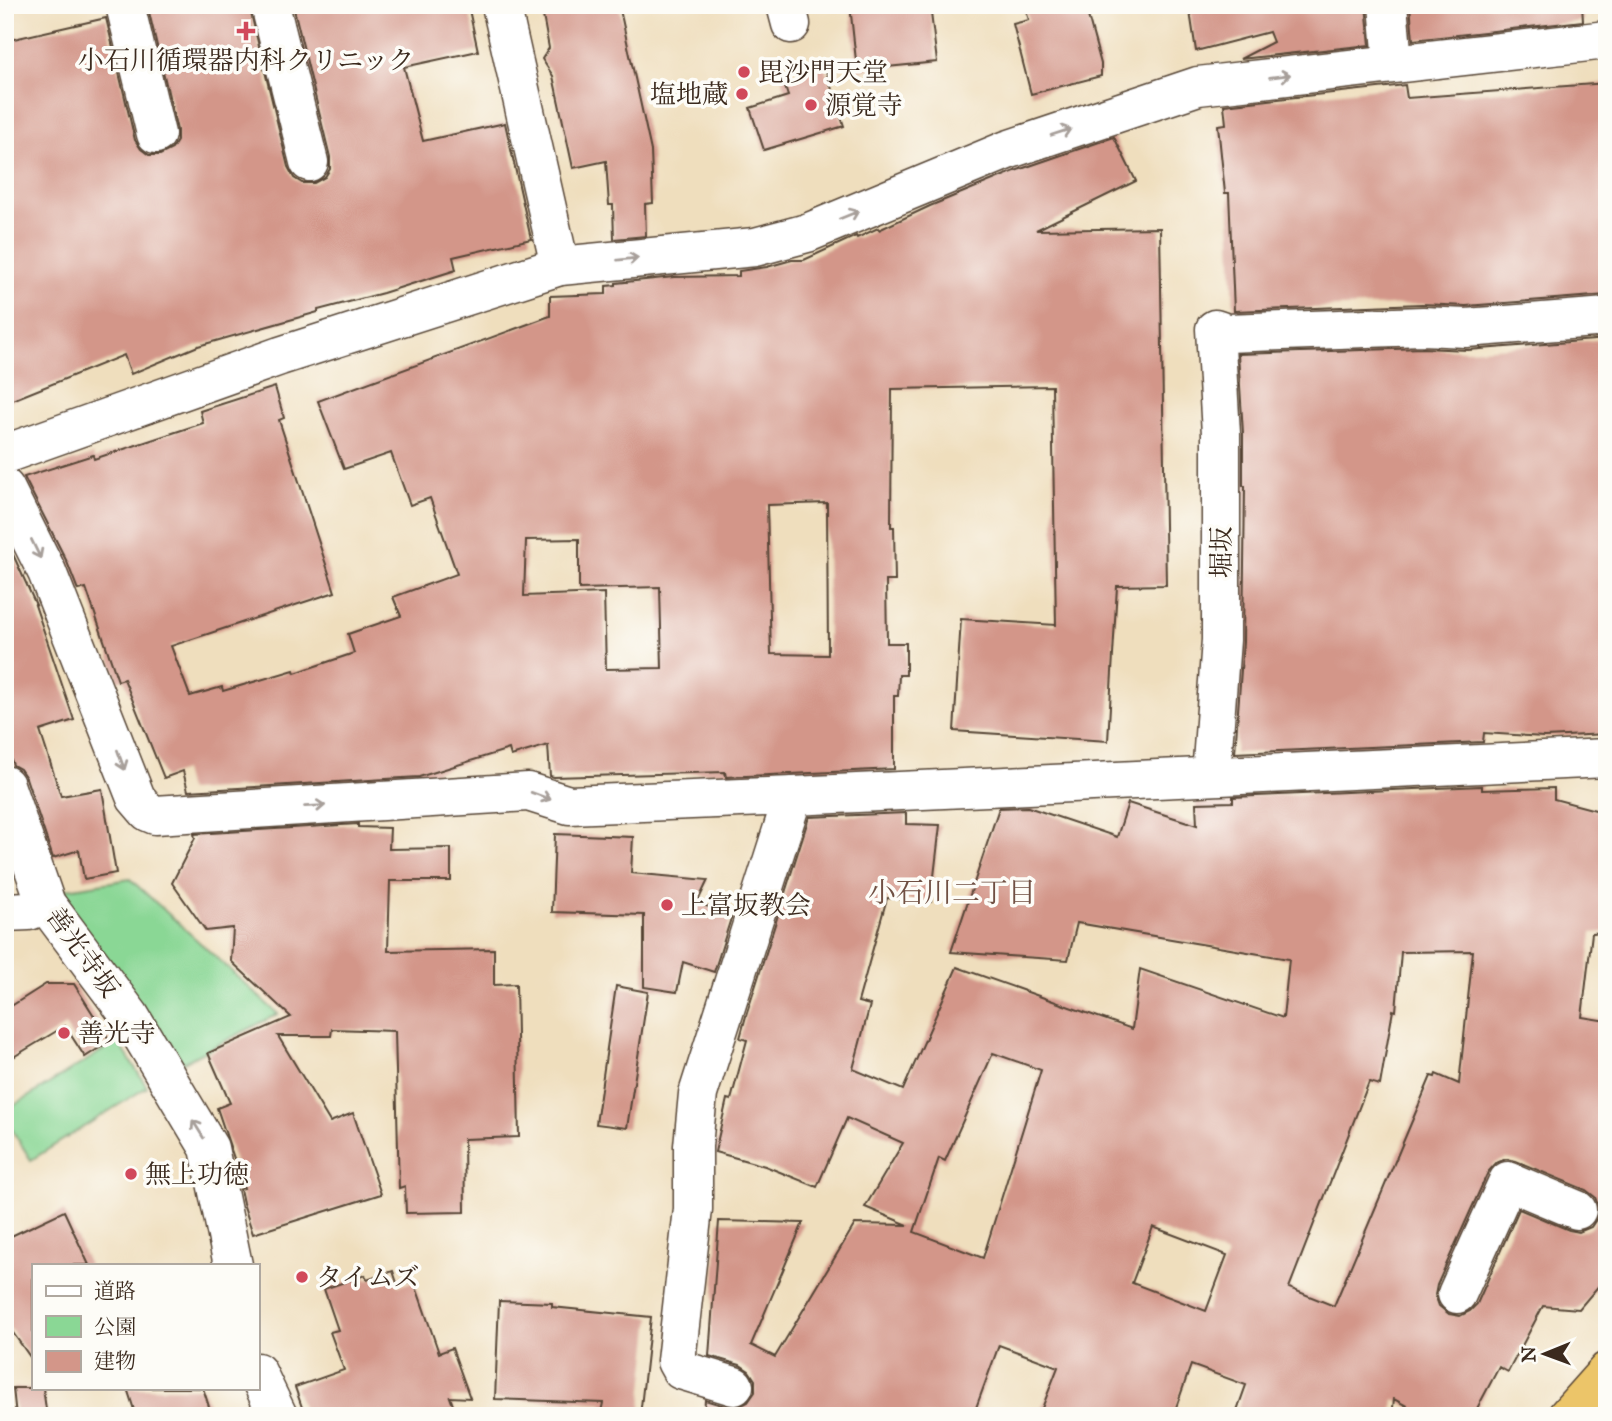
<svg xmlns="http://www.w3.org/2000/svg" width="1612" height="1421" font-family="'IM FELL Great Primer','Noto Serif JP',serif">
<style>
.green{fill:#8ad795;stroke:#62805a;stroke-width:2}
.building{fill:#d39689;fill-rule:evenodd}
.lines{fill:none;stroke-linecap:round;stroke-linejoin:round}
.street-casing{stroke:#564536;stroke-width:41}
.highway-casing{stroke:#564536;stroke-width:41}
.street{stroke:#fff;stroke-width:38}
.highway{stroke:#ecc569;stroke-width:38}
.oneway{stroke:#a79f9a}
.poi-dot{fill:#d1495b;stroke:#fdfcf7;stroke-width:2.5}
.labels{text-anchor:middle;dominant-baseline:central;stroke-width:7;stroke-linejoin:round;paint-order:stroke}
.poi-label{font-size:26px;fill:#3b2a1e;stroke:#fdfcf7;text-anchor:start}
.street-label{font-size:26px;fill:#3b2a1e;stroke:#fdfcf7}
.neighbourhood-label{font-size:28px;fill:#705043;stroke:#fdfcf7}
</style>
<rect width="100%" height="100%" fill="#fdfcf7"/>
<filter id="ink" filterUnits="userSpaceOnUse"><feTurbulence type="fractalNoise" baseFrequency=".0143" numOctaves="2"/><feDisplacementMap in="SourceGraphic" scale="14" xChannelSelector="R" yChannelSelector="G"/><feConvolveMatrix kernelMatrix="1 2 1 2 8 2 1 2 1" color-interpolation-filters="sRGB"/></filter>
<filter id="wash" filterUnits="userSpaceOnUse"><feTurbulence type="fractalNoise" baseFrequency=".00686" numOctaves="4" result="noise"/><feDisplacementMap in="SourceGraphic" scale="28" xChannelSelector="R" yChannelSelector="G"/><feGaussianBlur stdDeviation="1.57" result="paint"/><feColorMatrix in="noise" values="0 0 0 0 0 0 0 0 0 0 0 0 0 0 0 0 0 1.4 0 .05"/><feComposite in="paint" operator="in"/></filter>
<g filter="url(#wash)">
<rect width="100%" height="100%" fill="#efdebd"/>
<g class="green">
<path d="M130,879L278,1014L178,1065L54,891Z"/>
<path d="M118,1041L147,1087L31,1160L5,1119V1111Z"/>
</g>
<g id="blocks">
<g class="building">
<path d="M160,5H249L288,167L294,178L302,183H314L325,177L330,169V157L293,5H468L478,51L404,67L423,141L505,123L531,239L453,257L456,270L383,293L318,310V312L198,346L131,374L124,355L5,403V41L106,18L135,140L141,149L149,155H160L172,149L177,141V130L148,8Z"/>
<path d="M541,5H619L651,151L653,203L645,204L646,236L614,239L613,205H609L606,161L573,168L553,76L542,59L549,48Z"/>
<path d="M850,5H930L937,62L857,70Z"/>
<path d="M1024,5H1085L1101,64V76L1031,94L1013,24L1029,20Z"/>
<path d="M1189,5H1366L1370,45L1240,59L1273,42L1269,32L1196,51Z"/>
<path d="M1410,5H1582L1583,21L1413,40Z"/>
<path d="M824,65L844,126L764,150L750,108L788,96L782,78Z"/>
<path d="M1607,83V295L1466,306L1422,304L1234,311L1229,193H1225L1218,125L1226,124L1224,105L1405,85L1407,98Z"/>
<path d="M1114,137L1136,181L1036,230L1160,228L1166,585L1117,586L1108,741L954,731L961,619L1056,625L1052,386L892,389L891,527H894L895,581H886L887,643H906V675H899L898,696H894V769L726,777L725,772L554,777L550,776L548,745L511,756L509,749L419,777L188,791L183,771L164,778L124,679L118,681L86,588L78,590L67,562L24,477L93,455L94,459L203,423L200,411L275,387L284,418L279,420L335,592L171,646L190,696L222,687L223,691L294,670L295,673L354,653L348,634L401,616L393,597L457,574L430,498L410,505L391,453L344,469L318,401L550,316V296L606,294V286L616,285V283L674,277L739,276V271L767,267L792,260H804L856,236L857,238L878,228L879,230L930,206L1015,171ZM827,503L828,655L771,654L767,505ZM579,539V589L660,587L662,668L606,669L604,593L524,596L526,540Z"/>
<path d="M1607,339V734L1544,737L1484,733L1483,742L1235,753L1243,642L1245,486H1243V433L1238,354L1423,348L1468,350Z"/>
<path d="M5,537L36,605H35L74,720L40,731L61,796L102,789L116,873L84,879L79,850L53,858L26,778L20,769L13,765L5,742Z"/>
<path d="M1482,786V790L1554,788V799L1607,813V932L1592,933L1582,1017L1607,1021V1276L1579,1309L1543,1306L1508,1372L1499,1367L1473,1416H1425L1394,1399L1392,1416H1235L1246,1385L1191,1365L1173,1416H1039L1058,1367L999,1345L973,1416H704L705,1400L728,1407H738L748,1402L755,1392V1380L749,1371L740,1365L709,1356L719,1221L803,1223L751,1345L775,1357L855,1224L908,1225L865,1207L903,1143L847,1118L817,1187L765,1166L715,1152L727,1099L731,1100L747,1040L740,1038L746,1016L809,817L906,813V824L940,825L931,902L887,898L858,1002L870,1005L853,1069L903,1090L957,967L1132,1029L1140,969L1283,1018L1289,959L1077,923L1068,960L951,952L999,808L1028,807L1117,837L1128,803L1197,825L1196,803L1233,802V797ZM1473,951L1459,1084L1436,1074L1435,1077L1431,1076L1334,1306L1289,1288L1369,1082L1380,1085L1393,1010L1396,1011L1401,952ZM993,1053L1041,1070L983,1258L914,1232L939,1158L945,1161ZM1506,1159L1516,1161L1586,1190L1595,1197L1599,1208L1597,1218L1591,1227L1579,1232L1569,1230L1519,1209L1477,1304L1470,1311L1460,1316L1449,1314L1439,1306L1435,1295L1437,1285L1488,1172L1496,1163ZM1153,1227L1227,1255L1206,1311L1132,1283Z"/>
<path d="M358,824V827L390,828L389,849L451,848V881H390L388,951L494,949V985L516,984L519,1137L464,1139L465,1212L406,1213L405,1186L399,1188L395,1031L332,1029L331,1036H278L330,1122L353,1113L381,1194L253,1234L243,1203L240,1189L244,1188L217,1108L230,1103L208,1053L291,1017L231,961L233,928L206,931L172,883L195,838L194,834Z"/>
<path d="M555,834L633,837L631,873L708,880L697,903L732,915L714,972L683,962L677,992L644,987V915L552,912Z"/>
<path d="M46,984H74L110,1041L85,1057L65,1026L5,1062V1010Z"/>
<path d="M616,986L648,992L627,1128L596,1124Z"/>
<path d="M64,1211L89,1265H33V1361L6,1323L5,1239Z"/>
<path d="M393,1271L398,1286L414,1281L439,1353L452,1348L470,1398L450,1397L457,1416H305L295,1387L344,1370L330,1332L338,1330L324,1289L365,1275L367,1280Z"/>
<path d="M499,1301L552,1303V1307L651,1317L640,1416H600L603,1403L495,1399Z"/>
<path d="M13,1388H43L47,1416H16Z"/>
<path d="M127,1388H203L212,1416H136Z"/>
</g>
</g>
</g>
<g filter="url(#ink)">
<use href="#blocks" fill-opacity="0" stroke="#564536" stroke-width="2"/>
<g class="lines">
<g class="street-casing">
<g id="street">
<path d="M125,5L156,134"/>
<path d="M270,5L309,162"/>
<path d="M501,5L560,266"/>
<path d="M786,5L791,24"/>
<path d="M1388,5L1393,62"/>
<path d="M5,454L280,356L560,266L755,247L807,233L1007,150L1198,86L1607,40"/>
<path d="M5,488L47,572L136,798L148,812L155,815L528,792L569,805L793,796L1607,758"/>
<path d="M1211,776L1221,640V434L1215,329L1227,333L1423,326L1466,328L1607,317"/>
<path d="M5,785L46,904L130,1016L209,1148L233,1265"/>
<path d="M5,912L29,911L46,904"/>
<path d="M1457,1294L1508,1181L1577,1210"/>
<path d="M257,1372L278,1416"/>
<path d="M734,1386L681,1370L676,1361L693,1209V1146L698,1094L793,796"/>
</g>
</g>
<g class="highway-casing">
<path id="highway" d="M1567,1416L1607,1371"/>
</g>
<use href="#street" class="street"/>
<use href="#highway" class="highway"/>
</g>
<defs><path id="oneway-shaft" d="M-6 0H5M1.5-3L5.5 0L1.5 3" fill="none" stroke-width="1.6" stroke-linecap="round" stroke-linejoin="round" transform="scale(1.75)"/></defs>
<g class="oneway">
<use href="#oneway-shaft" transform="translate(1280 76) rotate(-7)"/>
<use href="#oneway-shaft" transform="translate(1061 132) rotate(-18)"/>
<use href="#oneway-shaft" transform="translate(849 215) rotate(-22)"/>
<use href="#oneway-shaft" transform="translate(628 259) rotate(-6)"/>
<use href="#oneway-shaft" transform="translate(36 549) rotate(64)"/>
<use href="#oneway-shaft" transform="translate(121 760) rotate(70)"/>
<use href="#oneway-shaft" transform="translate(541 796) rotate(20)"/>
<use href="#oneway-shaft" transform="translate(315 806) rotate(-3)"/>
<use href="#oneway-shaft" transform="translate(198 1129) rotate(-122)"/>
</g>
</g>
<g class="poi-dot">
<path d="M242.5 20.5h7v7h7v7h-7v7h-7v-7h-7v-7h7z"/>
<circle cx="744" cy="72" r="7"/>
<circle cx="742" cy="94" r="7"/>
<circle cx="811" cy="105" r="7"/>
<circle cx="667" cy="905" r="7"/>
<circle cx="64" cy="1033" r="7"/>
<circle cx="131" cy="1174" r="7"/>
<circle cx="302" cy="1277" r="7"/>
</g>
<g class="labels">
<g class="poi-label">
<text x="246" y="60" text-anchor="middle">小石川循環器内科クリニック</text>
<text x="758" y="72">毘沙門天堂</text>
<text x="728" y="94" text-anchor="end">塩地蔵</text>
<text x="825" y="105">源覚寺</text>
<text x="681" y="905">上富坂教会</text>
<text x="78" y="1033">善光寺</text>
<text x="145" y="1174">無上功徳</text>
<text x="316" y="1277">タイムズ</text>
</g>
<g class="street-label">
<text transform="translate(1221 552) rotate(-90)">堀坂</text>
<text transform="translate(83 952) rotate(54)">善光寺坂</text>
</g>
<g class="neighbourhood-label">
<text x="952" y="892">小石川二丁目</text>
</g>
</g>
<rect width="1612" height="1421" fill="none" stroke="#fdfcf7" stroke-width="28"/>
<rect x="32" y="1264" width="228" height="126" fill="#fdfcf7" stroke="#afa8a0" stroke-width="2"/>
<rect x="46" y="1286" width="35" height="10" fill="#ffffff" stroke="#afa8a0" stroke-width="2"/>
<text x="94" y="1298" font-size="21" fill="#3b2a1e">道路</text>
<rect x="46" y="1316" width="35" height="21" fill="#8ad795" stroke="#afa8a0" stroke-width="2"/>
<text x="94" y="1334" font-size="21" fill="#3b2a1e">公園</text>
<rect x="46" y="1351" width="35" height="21" fill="#d39689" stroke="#afa8a0" stroke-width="2"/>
<text x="94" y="1368" font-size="21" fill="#3b2a1e">建物</text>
<g transform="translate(1545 1354) rotate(269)" stroke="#fdfcf7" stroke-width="5" paint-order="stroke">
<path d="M0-5L12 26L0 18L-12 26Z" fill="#3b2a1e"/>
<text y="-10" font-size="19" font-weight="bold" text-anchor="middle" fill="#3b2a1e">N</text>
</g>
</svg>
